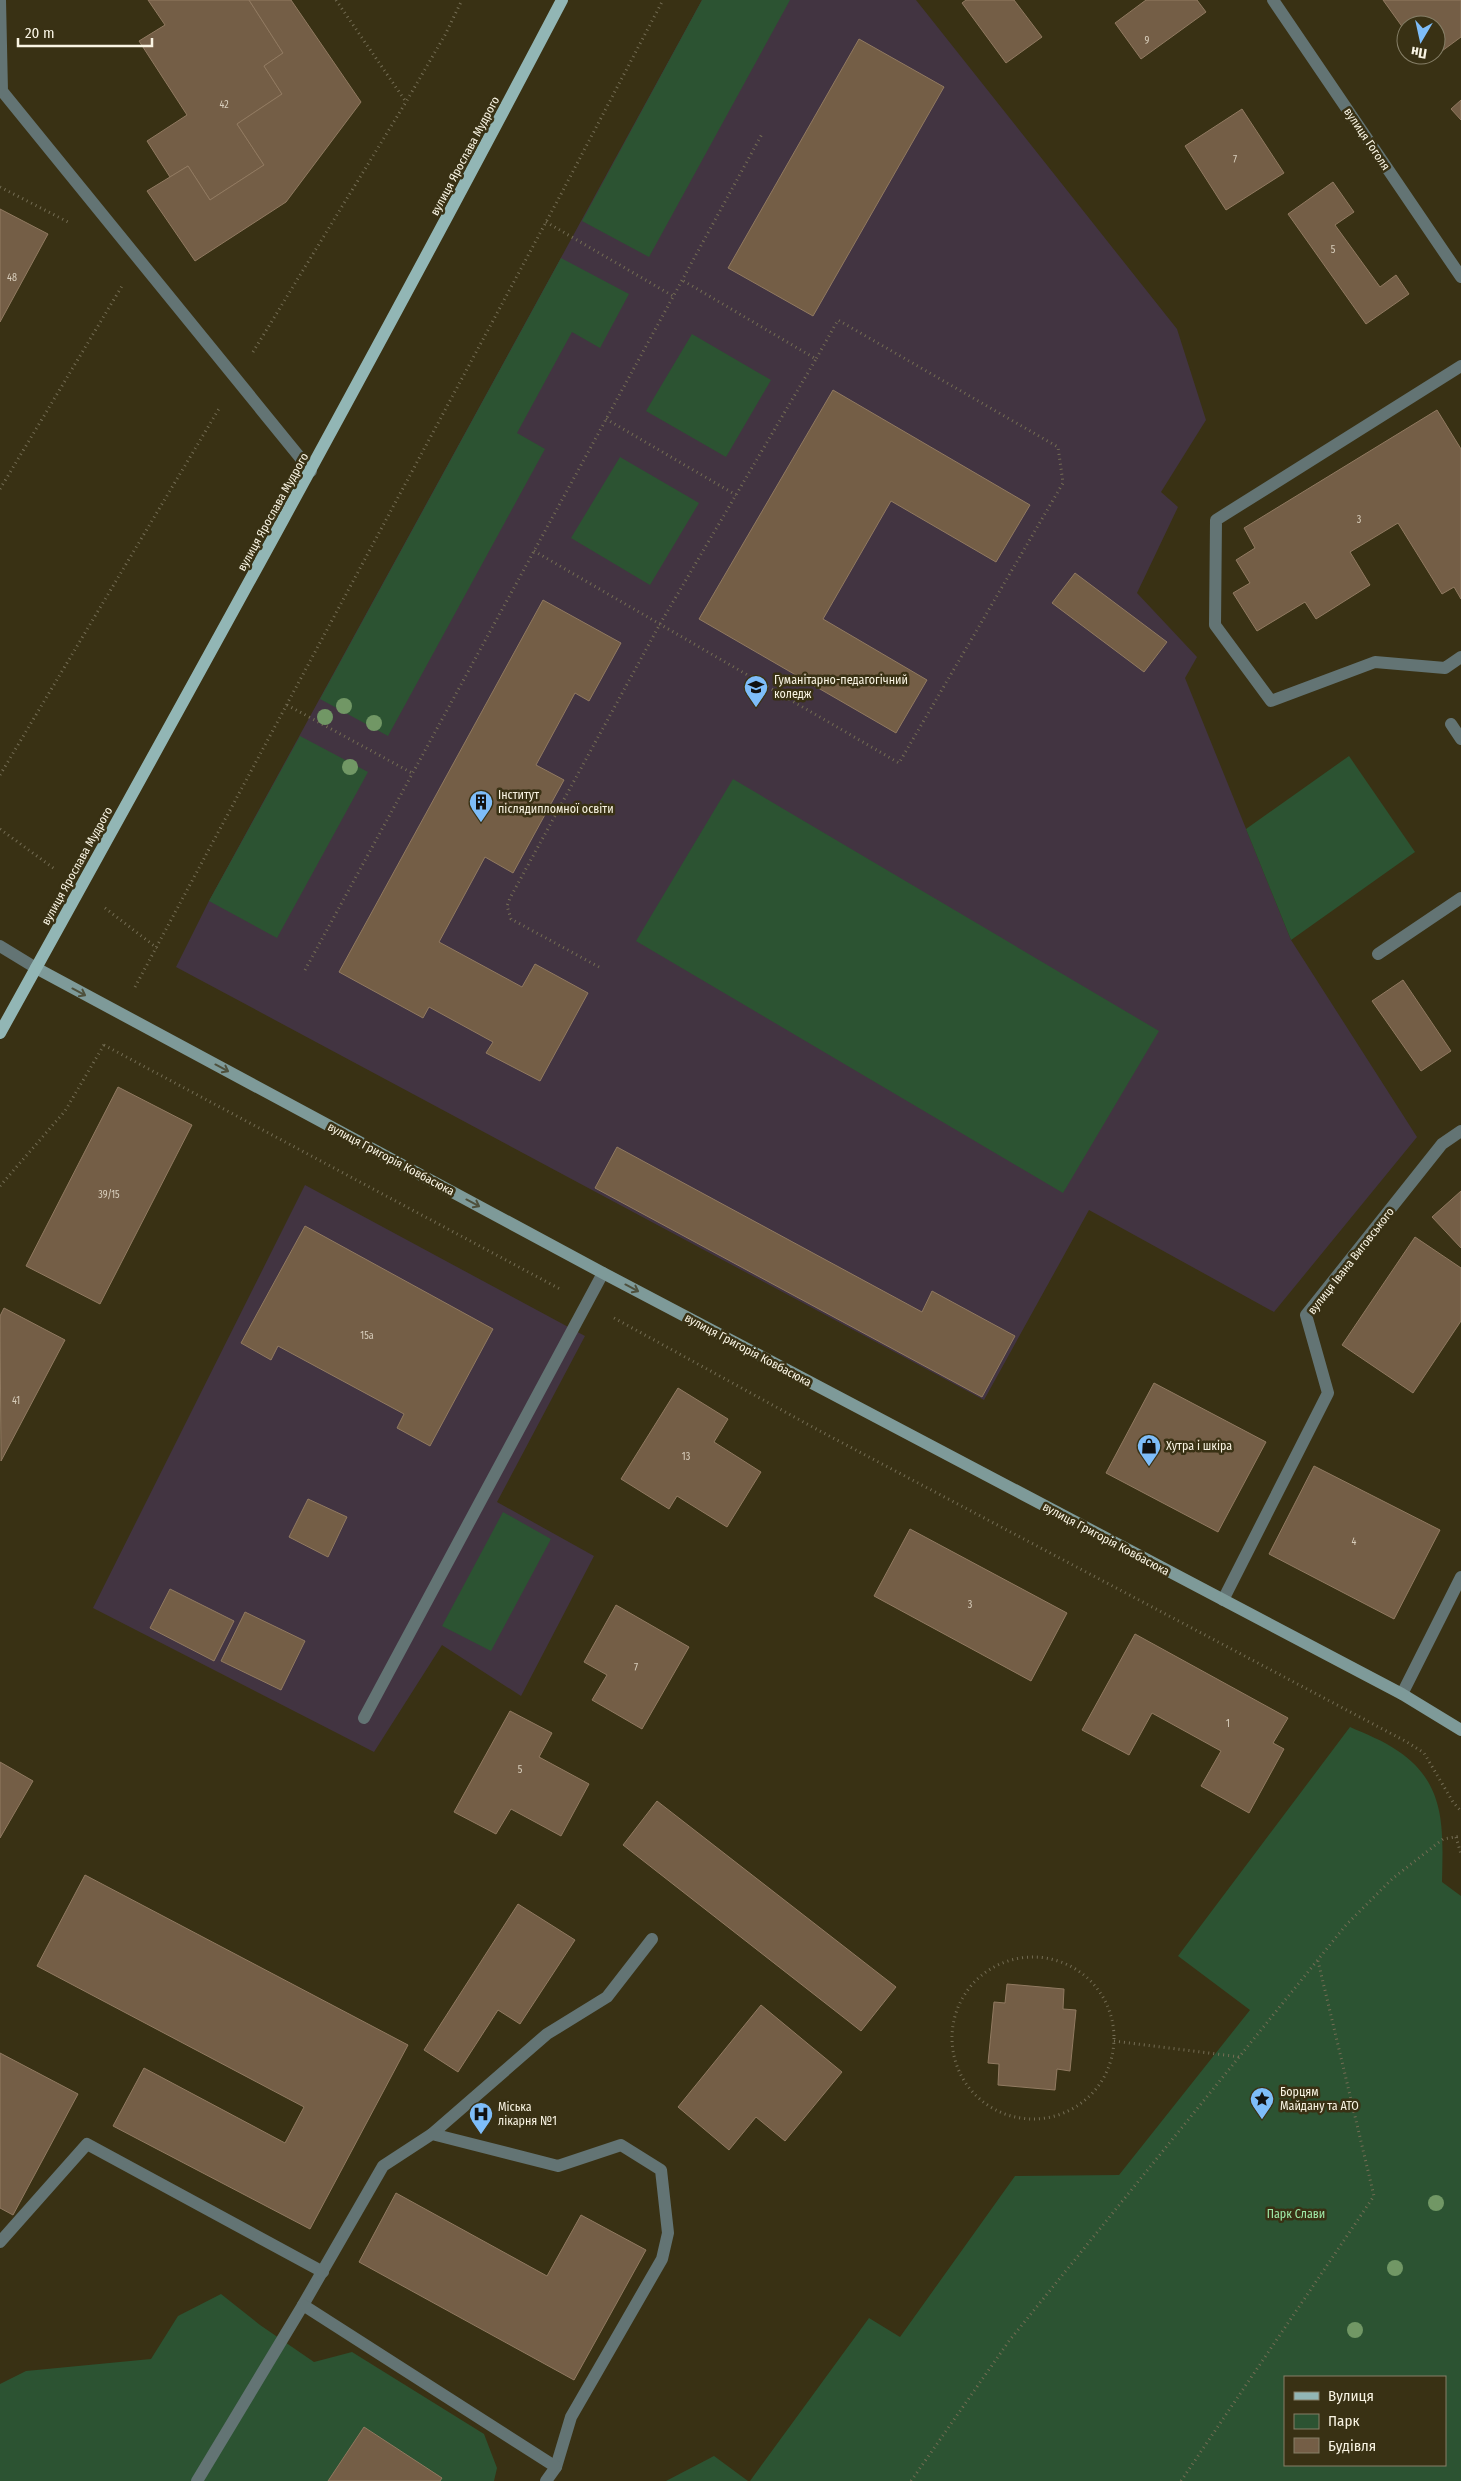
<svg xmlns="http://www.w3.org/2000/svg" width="1461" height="2481" font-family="'Fira Sans Condensed',sans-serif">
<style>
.education{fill:#423441}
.green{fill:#2c5332;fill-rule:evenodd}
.building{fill:#745e46;stroke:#917a61}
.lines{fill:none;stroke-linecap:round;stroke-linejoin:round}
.path{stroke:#746d54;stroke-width:3;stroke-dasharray:1 4;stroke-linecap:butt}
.lane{stroke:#637474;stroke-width:12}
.street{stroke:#637474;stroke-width:12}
.secondary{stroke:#7e9a99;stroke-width:12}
.primary{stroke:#92b6b5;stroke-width:12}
.tree{fill:#719765}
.oneway{stroke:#4e503c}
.labels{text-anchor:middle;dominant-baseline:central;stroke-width:5;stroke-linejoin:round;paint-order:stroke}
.number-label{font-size:10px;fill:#d8cebc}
.street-label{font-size:12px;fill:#f9f4e3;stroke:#393114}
.poi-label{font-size:12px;fill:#f9f4e3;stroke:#393114;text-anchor:start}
.park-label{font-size:12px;fill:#9feaa8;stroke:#393114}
</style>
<rect width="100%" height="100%" fill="#393114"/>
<g class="education">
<path d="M702,0H916L1177,329L1206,420L1161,492L1178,507L1137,593L1197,657L1185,678L1291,940L1417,1137L1274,1312L1089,1210L984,1400L176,967L209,901Z"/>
<path d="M305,1185L585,1336L497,1502L594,1556L521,1696L442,1645L374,1752L93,1608Z"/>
</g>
<g class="green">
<path d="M702,0H790L649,257L582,221Z"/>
<path d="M561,258L629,294L600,348L572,332L517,433L545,449L388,736L320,699Z"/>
<path d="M692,334L771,380L726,457L646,411Z"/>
<path d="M620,457L699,503L650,585L571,538Z"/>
<path d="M300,736L368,772L277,938L209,901Z"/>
<path d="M1349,756L1415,852L1291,940L1246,829Z"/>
<path d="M733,779L1159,1031L1063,1193L636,941Z"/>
<path d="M503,1512L551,1539L491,1651L442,1626Z"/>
<path d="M1350,1727C1366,1734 1384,1741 1398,1751C1447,1784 1443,1830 1442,1882L1461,1896V2481H750L869,2318L900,2337L1015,2176L1119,2175L1250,2010L1178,1956ZM1445,2377V2465H1285V2377Z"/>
<path d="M221,2294L260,2325L314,2362L352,2352L484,2434L497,2468L494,2481H440L441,2478L364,2427L328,2481H0V2384L26,2371L151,2359L178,2316Z"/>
<path d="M714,2456L748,2481H666Z"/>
</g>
<g class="building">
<path d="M148,0H249L283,53L264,66L282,94L237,124L264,165L210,200L188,166L170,177L147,141L187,115L139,41L165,25Z"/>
<path d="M249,0H291L361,102L286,202L195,261L147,191L188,166L210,200L264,165L237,124L282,94L264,66L283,53Z"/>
<path d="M966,0H1014L1042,37L1006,63L962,3Z"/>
<path d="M1146,0H1197L1206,12L1141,59L1115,23Z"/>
<path d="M1383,0H1461V37L1427,62L1422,55H1436V25H1406V32Z"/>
<path d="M859,39L944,87L813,316L728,268Z"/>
<path d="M1461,100V120L1451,109Z"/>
<path d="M1242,109L1284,173L1226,210L1185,146Z"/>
<path d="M1333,182L1354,212L1335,225L1380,287L1396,275L1409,294L1366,324L1288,214Z"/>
<path d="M0,209L48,234L0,322Z"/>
<path d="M833,390L1030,505L996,562L891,501L823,619L927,680L896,733L699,619Z"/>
<path d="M1437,410L1461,449V599L1454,587L1442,594L1398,523L1350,552L1370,585L1316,619L1305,602L1257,631L1233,593L1250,583L1236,560L1255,548L1244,528Z"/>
<path d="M1075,573L1167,642L1144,672L1052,603Z"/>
<path d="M543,600L621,643L589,701L575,693L536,765L564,780L513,873L485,857L439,942L522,987L535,964L588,993L540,1081L486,1053L493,1042L429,1007L423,1018L339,972Z"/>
<path d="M1403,980L1451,1051L1421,1071L1372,1001Z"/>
<path d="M118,1087L192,1125L100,1304L26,1266Z"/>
<path d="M617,1147L922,1312L932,1291L1015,1336L982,1397L595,1188Z"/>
<path d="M1461,1191V1248L1432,1217Z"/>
<path d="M305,1226L493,1329L430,1446L397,1428L404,1414L278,1346L271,1360L241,1343Z"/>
<path d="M1415,1237L1461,1268V1321L1413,1393L1342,1345Z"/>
<path d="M4,1308L65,1340L1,1461L0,1316Z"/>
<path d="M1154,1383L1266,1442L1218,1532L1106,1473Z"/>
<path d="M678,1388L728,1419L714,1442L761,1472L727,1527L677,1496L669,1509L621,1479Z"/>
<path d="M1314,1466L1440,1530L1394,1619L1269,1554Z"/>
<path d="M308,1499L347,1517L328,1557L289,1537Z"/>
<path d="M910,1529L1067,1613L1031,1681L874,1596Z"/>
<path d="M170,1589L234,1621L214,1661L150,1628Z"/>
<path d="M616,1605L689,1647L642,1729L592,1700L607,1675L584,1662Z"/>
<path d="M245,1612L305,1641L281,1690L221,1661Z"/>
<path d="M1135,1634L1288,1718L1273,1743L1284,1749L1249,1813L1201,1786L1221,1751L1152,1713L1129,1755L1082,1730Z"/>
<path d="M510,1711L552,1733L539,1757L589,1784L561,1836L511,1809L496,1834L454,1812Z"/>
<path d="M0,1762L33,1781L0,1838Z"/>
<path d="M657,1801L896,1987L861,2031L623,1845Z"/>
<path d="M85,1875L408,2045L310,2229L113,2126L144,2068L285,2143L304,2107L37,1966Z"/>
<path d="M518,1904L575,1940L520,2024L498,2010L458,2072L424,2050Z"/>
<path d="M1007,1984L1064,1989L1063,2009L1076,2010L1070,2071L1057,2069L1055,2090L998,2085L999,2064L988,2063L994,2002L1005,2003Z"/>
<path d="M761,2005L842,2072L785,2141L756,2117L729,2150L678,2107Z"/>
<path d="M0,2053L78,2094L13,2215L0,2208Z"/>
<path d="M396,2193L547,2276L581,2215L646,2250L574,2380L359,2262Z"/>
<path d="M364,2427L442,2478L440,2481H328Z"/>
</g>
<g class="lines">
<g class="path">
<path d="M336,0L406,102"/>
<path d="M0,187L68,222"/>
<path d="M546,222L673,296"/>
<path d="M253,352L406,102L445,35L462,0"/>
<path d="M606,419L736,495"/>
<path d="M0,489L122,286"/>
<path d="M534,551L899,763L1063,483L1058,447L838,320L816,359"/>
<path d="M287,705L412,773"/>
<path d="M0,775L220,407"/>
<path d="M0,829L56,870"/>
<path d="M105,908L157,948"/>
<path d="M599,967L511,919L507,906L510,898L660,624L816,359L682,280"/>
<path d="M305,970L762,134"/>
<path d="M135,987L560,196L663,0"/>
<path d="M104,1045L560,1289"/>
<path d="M0,1186L65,1111L105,1043"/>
<path d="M614,1318L818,1430L1407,1742L1424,1753L1453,1802L1461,1811"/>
<path d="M1456,1837L1461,1854"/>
<circle cx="1033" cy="2038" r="81"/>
<path d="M1114,2041L1240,2057"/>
<path d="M911,2481L1009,2341L1346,1925L1392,1879L1443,1839L1461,1836"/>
<path d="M1181,2481L1374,2196L1318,1961"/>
</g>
<g class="lane">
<path d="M0,0L2,91L311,471"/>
<path d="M1461,366L1216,520L1215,625L1271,701L1375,662L1445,668L1461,657"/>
<path d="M1451,724L1461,739"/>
<path d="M0,946L36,968"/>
<path d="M1378,954L1461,898"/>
<path d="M364,1718L603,1273"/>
<path d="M432,2134L547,2034L607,1997L652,1939"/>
<path d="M0,2242L87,2144L323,2272"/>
<path d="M303,2305L383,2166L432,2134L558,2166L621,2145L661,2170L668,2233L662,2259L571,2417L556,2467"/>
<path d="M197,2481L303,2305L556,2467L546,2481"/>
</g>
<g class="street">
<path d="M1273,0L1461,277"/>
<path d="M1223,1600L1328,1393L1306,1315L1442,1144L1461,1131"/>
<path d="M1402,1694L1461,1577"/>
</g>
<path class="secondary" d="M36,968L603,1273L1402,1694L1461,1730"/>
<path class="primary" d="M0,1033C190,690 380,347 562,0"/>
</g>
<g class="tree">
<circle cx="344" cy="706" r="8"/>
<circle cx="325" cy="717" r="8"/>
<circle cx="374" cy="723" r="8"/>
<circle cx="350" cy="767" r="8"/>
<circle cx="1436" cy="2203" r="8"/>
<circle cx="1395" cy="2268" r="8"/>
<circle cx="1355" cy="2330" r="8"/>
</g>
<defs><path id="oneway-shaft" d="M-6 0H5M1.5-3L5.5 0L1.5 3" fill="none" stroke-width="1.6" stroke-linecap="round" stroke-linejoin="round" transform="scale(1.25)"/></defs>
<g class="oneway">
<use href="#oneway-shaft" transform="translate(79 992) rotate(28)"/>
<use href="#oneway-shaft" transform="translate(222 1068) rotate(28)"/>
<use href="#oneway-shaft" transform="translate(473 1203) rotate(28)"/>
<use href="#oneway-shaft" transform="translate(632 1288) rotate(28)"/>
</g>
<defs>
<g id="university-pin" transform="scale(1.25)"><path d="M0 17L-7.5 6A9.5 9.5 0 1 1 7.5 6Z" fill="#7ebdf9" stroke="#393114"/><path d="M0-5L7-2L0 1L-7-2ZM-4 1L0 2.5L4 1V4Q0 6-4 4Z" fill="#111"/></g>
<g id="building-pin" transform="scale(1.25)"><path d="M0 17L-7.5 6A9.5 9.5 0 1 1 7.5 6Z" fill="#7ebdf9" stroke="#393114"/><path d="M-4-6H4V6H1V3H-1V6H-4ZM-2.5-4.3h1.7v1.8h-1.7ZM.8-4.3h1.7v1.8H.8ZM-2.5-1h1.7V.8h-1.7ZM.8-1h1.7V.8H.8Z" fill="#111"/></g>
<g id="shop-pin" transform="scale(1.25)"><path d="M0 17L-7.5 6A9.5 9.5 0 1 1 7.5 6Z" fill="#7ebdf9" stroke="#393114"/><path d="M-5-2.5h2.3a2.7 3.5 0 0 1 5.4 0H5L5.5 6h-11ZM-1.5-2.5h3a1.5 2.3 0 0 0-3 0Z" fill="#111"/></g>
<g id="sight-pin" transform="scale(1.25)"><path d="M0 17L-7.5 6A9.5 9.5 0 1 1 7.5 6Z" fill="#7ebdf9" stroke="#393114"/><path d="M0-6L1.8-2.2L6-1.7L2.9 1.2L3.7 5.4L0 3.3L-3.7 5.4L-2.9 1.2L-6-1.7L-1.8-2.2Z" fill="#111"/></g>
<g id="hospital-pin" transform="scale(1.25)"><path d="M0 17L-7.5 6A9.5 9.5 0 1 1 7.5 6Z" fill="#7ebdf9" stroke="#393114"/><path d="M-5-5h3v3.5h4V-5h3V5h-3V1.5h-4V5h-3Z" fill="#111"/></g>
</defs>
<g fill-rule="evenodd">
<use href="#university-pin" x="756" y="687"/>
<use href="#building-pin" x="481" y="802"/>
<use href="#shop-pin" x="1149" y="1446"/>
<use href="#sight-pin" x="1262" y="2099"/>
<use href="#hospital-pin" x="481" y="2114"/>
</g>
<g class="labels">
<g class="number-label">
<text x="1147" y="41">9</text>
<text x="224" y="105">42</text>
<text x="1235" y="160">7</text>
<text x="1333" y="250">5</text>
<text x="12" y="278">48</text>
<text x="1359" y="520">3</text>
<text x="109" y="1195">39/15</text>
<text x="367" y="1336">15а</text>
<text x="16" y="1401">41</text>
<text x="686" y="1457">13</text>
<text x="1354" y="1542">4</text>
<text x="970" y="1605">3</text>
<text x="636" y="1668">7</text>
<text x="1228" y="1724">1</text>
<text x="520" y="1770">5</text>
</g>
<g class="street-label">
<text transform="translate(1367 139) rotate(56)">вулиця Гоголя</text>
<text transform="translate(465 156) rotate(-62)">вулиця Ярослава Мудрого</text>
<text transform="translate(273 512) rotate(-61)">вулиця Ярослава Мудрого</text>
<text transform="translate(77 866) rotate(-61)">вулиця Ярослава Мудрого</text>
<text transform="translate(391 1159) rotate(28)">вулиця Григорія Ковбасюка</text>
<text transform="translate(1351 1261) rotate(-52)">вулиця Івана Виговського</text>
<text transform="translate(748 1350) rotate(28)">вулиця Григорія Ковбасюка</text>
<text transform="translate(1106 1539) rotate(28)">вулиця Григорія Ковбасюка</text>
</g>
<g class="poi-label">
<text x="774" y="680">Гуманітарно-педагогічний<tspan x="774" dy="14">коледж</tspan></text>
<text x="498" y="795">Інститут<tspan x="498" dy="14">післядипломної освіти</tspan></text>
<text x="1166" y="1446">Хутра і шкіра</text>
<text x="1280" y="2092">Борцям<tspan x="1280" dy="14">Майдану та АТО</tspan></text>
<text x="498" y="2107">Міська<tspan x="498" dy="14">лікарня №1</tspan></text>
</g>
<g class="park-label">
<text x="1296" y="2214">Парк Слави</text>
</g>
</g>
<rect x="1284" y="2376" width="162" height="90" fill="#393114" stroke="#867f67"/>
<rect x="1294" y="2392" width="25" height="8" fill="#92b6b5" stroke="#867f67"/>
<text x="1328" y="2401" font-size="15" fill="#f9f4e3">Вулиця</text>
<rect x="1294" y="2414" width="25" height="15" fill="#2c5332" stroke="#867f67"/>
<text x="1328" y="2426" font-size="15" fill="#f9f4e3">Парк</text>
<rect x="1294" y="2438" width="25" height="15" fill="#745e46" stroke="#867f67"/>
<text x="1328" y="2451" font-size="15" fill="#f9f4e3">Будівля</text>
<g transform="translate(1421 40) rotate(189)"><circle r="24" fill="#393114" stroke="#867f67"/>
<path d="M0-4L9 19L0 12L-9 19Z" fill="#7ebdf9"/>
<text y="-8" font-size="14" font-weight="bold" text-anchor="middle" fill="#f9f4e3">Пн</text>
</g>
<path d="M18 38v8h134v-8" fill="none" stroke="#f9f4e3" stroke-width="2.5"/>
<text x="25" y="38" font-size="15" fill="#f9f4e3" stroke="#393114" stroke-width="4" paint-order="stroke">20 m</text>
</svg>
